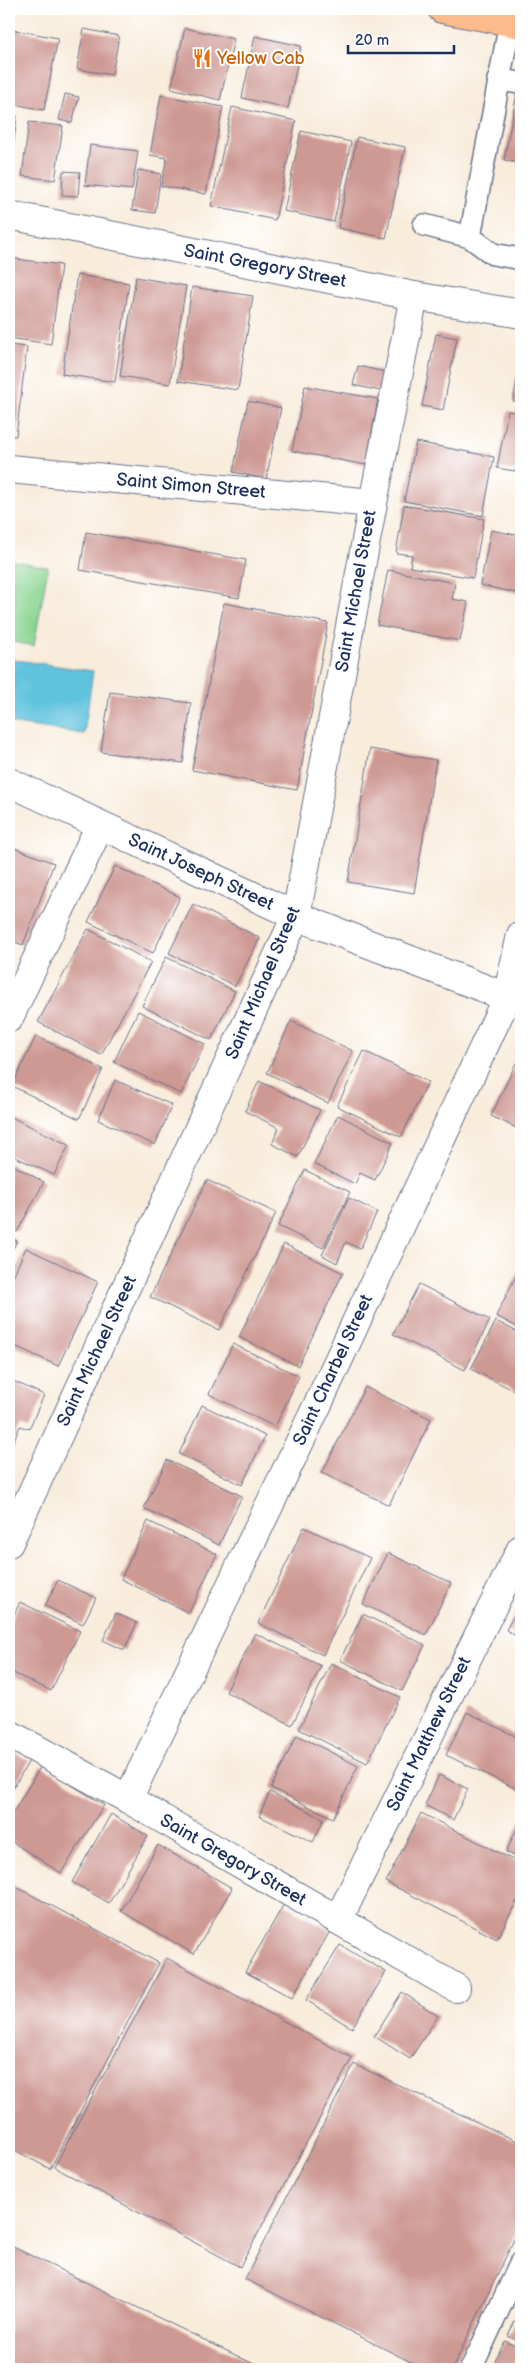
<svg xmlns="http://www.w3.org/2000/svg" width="530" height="2378" font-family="'Balsamiq Sans',sans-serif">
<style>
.green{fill:#89d491;stroke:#528278}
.water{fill:#60c3de;stroke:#3e799e}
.building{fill:#ce9893}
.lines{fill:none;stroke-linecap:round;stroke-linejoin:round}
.service-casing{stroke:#68718a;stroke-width:24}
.minor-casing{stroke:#68718a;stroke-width:30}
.primary-casing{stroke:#68718a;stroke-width:30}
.service{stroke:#fff;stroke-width:21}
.minor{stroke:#fff;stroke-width:28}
.primary{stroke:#fbbb8d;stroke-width:28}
.labels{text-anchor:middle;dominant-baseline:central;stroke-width:4;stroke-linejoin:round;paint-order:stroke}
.food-label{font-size:18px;fill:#c56008;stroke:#fff;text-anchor:start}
.street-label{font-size:18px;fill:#1b2f5e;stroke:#fff}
</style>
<rect width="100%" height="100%" fill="#fff"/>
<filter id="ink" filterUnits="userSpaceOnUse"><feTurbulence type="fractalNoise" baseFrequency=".02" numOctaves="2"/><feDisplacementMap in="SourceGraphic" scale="10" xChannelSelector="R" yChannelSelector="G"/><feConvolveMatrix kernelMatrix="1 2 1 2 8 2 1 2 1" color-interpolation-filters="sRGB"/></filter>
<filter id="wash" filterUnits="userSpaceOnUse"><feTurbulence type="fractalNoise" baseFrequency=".0096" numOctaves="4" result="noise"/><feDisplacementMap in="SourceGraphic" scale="20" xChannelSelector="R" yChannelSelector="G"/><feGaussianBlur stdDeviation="1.12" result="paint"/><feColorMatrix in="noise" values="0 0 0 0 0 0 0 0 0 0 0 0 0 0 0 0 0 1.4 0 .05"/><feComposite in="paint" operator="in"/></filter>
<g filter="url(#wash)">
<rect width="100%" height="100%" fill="#f8ecdb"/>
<path class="green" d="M9,560L48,567L34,646L9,641Z"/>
<path class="water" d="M9,659L93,671L84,734L9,723Z"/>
<g id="blocks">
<g class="building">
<path d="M185,28L234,39L220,100L171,88Z"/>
<path d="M9,29L58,38L44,110L9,103Z"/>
<path d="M84,29L119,36L112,75L77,69Z"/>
<path d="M255,36L301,46L288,108L242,98Z"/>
<path d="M517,93L521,94V163L504,160Z"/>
<path d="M65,94L79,97L72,123L59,120Z"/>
<path d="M161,95L223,107L206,194L161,186L167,158L150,155Z"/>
<path d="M232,107L296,121L275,220L211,206Z"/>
<path d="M9,115L17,116L10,173H9Z"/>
<path d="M29,122L63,126L55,180L22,176Z"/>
<path d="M301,131L351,142L334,222L284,211Z"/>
<path d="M357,137L405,147L386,238L338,228Z"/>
<path d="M90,145L138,151L132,190L85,185Z"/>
<path d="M138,170L161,174L155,213L132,210Z"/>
<path d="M63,171L80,172L78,196L62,195Z"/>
<path d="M9,258L61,265L51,344L9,338Z"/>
<path d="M77,275L129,283L115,382L62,374Z"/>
<path d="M136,277L186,286L170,384L120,376Z"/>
<path d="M192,287L253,296L238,390L178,381Z"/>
<path d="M436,334L457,338L443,410L422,406Z"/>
<path d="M9,345L27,347L16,436H9Z"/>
<path d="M520,362H521V402L513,401Z"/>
<path d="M358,366L390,373L385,392L353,385Z"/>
<path d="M305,386L378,399L366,465L292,451Z"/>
<path d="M248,401L281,408L266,479L233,472Z"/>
<path d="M508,411L521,413V472L497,468Z"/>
<path d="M416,442L494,457L483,516L404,501Z"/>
<path d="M404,505L484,519L473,578L410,567L412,555L396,553Z"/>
<path d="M491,530L521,536V594L480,585Z"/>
<path d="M86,532L246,560L239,598L80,570Z"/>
<path d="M388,570L455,583L452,599L468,602L460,641L377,625Z"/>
<path d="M224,603L328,623L297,790L192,770Z"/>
<path d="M110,692L191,703L183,763L101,752Z"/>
<path d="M370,749L436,760L414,893L348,882Z"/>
<path d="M9,846L54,863L23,945L9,940Z"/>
<path d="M115,866L180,897L153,953L88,922Z"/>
<path d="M193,904L260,938L235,986L169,953Z"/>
<path d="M88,929L151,962L101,1055L38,1022Z"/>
<path d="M166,957L235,991L211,1040L142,1006Z"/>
<path d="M138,1011L205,1044L181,1094L114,1062Z"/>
<path d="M291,1021L353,1051L328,1103L267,1073Z"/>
<path d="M36,1036L103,1069L79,1119L12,1086Z"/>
<path d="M364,1051L428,1082L401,1137L337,1106Z"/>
<path d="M516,1063L521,1066V1130L491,1116Z"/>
<path d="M115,1080L172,1105L155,1145L98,1120Z"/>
<path d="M259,1081L320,1110L298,1157L272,1144L279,1128L245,1111Z"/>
<path d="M338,1115L393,1143L375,1180L360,1173L355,1184L314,1164Z"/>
<path d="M9,1116L69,1145L54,1175L9,1154Z"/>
<path d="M9,1163L44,1182L17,1232L9,1227Z"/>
<path d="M305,1170L350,1192L323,1248L278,1226Z"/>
<path d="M207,1180L276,1213L219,1330L150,1297Z"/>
<path d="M349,1198L377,1212L360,1249L346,1242L337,1263L322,1255Z"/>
<path d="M9,1236L17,1241L9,1256Z"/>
<path d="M284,1244L343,1273L298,1366L239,1337Z"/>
<path d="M26,1248L98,1282L58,1366L9,1343V1285Z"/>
<path d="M521,1266V1329L496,1316Z"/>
<path d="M419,1284L490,1320L465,1370L393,1334Z"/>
<path d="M496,1321L521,1334V1394L471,1369Z"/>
<path d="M233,1344L299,1376L275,1427L209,1394Z"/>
<path d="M9,1379L44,1395L29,1429L20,1426L12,1445L9,1444Z"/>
<path d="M365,1387L431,1419L389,1505L322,1473Z"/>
<path d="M202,1405L265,1436L242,1485L179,1454Z"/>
<path d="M167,1460L242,1496L219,1545L144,1508Z"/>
<path d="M148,1521L217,1554L189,1613L121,1579Z"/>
<path d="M304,1527L370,1558L323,1655L258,1623Z"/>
<path d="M388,1553L451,1583L426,1635L363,1604Z"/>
<path d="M58,1580L96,1598L83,1624L45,1606Z"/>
<path d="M20,1602L80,1631L51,1691L9,1671V1625Z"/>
<path d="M521,1602V1639L506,1630Z"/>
<path d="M116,1613L137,1623L124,1650L103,1640Z"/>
<path d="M363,1614L425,1645L402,1691L340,1660Z"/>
<path d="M255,1633L321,1666L292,1725L226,1692Z"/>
<path d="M331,1663L400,1697L367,1763L299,1729Z"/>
<path d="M467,1712L521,1739V1791L446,1755Z"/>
<path d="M297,1735L358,1766L333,1818L271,1788Z"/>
<path d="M9,1749L29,1761L9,1795Z"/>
<path d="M41,1766L104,1805L61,1873L9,1840V1819Z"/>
<path d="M439,1775L468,1789L453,1820L425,1805Z"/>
<path d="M270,1792L324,1819L313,1842L259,1816Z"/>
<path d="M421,1813L521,1864V1893L497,1939L386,1882Z"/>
<path d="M111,1814L148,1836L109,1903L72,1882Z"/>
<path d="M521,1819V1859L506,1852Z"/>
<path d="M158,1845L232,1888L194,1954L121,1911Z"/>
<path d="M9,1883L159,1963L50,2169L9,2147Z"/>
<path d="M284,1904L330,1931L292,1998L245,1972Z"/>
<path d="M340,1945L386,1972L352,2028L306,2000Z"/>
<path d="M167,1958L352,2058L240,2267L54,2167Z"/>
<path d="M402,1992L438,2016L410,2059L374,2036Z"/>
<path d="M354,2064L521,2143V2225L452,2369H425L245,2279Z"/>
<path d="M9,2245L264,2369H9Z"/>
<path d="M521,2308V2343L508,2336Z"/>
<path d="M505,2341L521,2349V2369H491Z"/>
</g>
</g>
</g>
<g filter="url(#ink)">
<use href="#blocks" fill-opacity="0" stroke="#68718a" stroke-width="1"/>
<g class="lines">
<g class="service-casing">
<g id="service">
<path d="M498,80L521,83"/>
<path d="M424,225L470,237L493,254L521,259"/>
<path d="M470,237L510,22"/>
<path d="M471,2369L521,2262"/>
</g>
</g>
<g class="minor-casing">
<g id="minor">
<path d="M9,215L414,296L521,314"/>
<path d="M9,469L373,503"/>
<path d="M9,782L296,916L507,997"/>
<path d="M9,1018L100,825"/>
<path d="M9,1543L296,916L373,503L414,296"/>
<path d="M9,1734L128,1799L456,1988"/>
<path d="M128,1799L318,1404L507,997L521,935"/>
<path d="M338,1920L521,1549"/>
</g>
</g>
<g class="primary-casing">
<path id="primary" d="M442,9L521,24"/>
</g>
<use href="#service" class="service"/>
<use href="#minor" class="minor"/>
<use href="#primary" class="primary"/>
</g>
</g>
<defs>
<g id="restaurant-bare" transform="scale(1.5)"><path d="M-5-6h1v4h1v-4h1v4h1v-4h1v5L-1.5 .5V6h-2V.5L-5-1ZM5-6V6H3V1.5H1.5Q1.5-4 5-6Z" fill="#e8710a" stroke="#fff" stroke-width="2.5" paint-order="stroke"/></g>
</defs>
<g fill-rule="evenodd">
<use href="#restaurant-bare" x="202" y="58"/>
</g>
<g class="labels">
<g class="food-label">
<text x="217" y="58">Yellow Cab</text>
</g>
<g class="street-label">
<text transform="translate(265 266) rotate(11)">Saint Gregory Street</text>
<text transform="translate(191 486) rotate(5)">Saint Simon Street</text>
<text transform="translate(356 591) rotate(-80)">Saint Michael Street</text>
<text transform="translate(201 872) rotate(25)">Saint Joseph Street</text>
<text transform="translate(263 983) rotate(-67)">Saint Michael Street</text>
<text transform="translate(97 1351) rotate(-65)">Saint Michael Street</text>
<text transform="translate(333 1370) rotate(-65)">Saint Charbel Street</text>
<text transform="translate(429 1734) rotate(-64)">Saint Matthew Street</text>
<text transform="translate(233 1860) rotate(30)">Saint Gregory Street</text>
</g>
</g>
<rect width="530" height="2378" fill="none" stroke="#fff" stroke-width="30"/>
<path d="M348 45v8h106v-8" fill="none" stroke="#1b2f5e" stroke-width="2.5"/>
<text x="355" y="45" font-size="15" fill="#1b2f5e" stroke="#ffffff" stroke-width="4" paint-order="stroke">20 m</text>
</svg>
